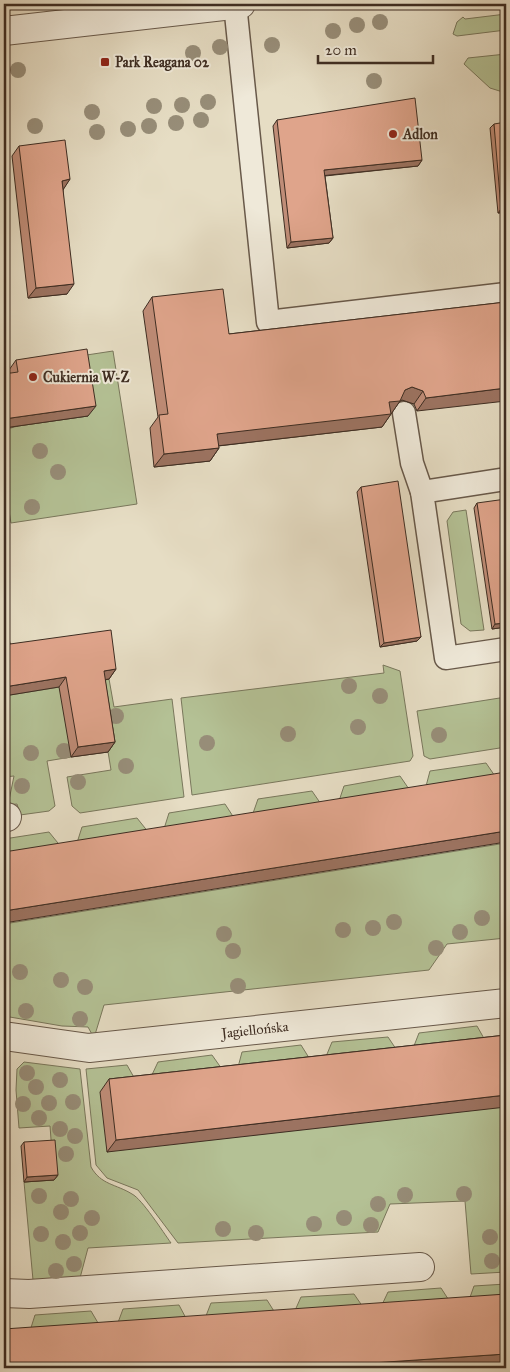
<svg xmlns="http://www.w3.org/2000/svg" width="510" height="1372" font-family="'IM FELL Great Primer',serif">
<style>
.green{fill:#b4c195;stroke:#79775c}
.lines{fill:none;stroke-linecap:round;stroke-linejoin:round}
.service-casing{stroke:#68594a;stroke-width:25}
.minor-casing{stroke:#68594a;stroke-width:30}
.tertiary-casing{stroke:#68594a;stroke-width:30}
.service{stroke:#efe9d9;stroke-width:22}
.minor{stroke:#efe9d9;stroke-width:28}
.tertiary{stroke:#efe9d9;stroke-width:28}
.tree{fill:#978d78}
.wall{fill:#c08d78;stroke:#3e2d22}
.shaded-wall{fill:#9c7361;stroke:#3e2d22}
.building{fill:#dfa48b;stroke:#3e2d22}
.poi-dot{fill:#8f2418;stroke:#efe9d9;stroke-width:2}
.labels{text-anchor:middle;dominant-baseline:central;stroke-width:4;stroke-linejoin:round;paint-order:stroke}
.poi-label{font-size:14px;font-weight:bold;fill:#3e2d22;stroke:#efe9d9;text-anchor:start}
.street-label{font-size:14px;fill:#3e2d22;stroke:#efe9d9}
</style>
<rect width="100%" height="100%" fill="#e6ddc4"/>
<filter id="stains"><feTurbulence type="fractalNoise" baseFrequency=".004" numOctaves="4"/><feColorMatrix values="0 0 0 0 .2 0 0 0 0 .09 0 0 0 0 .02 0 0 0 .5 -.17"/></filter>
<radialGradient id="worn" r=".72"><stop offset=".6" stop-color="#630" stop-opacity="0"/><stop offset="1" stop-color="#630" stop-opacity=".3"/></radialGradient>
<g class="green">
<path d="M506,14V30L457,36L453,34L457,22L463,17L465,19Z"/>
<path d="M506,54V93L490,88L464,64L468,58Z"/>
<path d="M113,351L137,504L11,523L4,481V430L18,426L80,356Z"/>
<path d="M466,510L484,630L470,631L461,624L447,521L453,512Z"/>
<path d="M383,665L400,671L413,756L410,761L192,795L181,698L384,673Z"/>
<path d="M109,679L114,707L172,699L184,797L80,813L72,806L67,777L111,770L104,727L71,757L47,761L55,806L49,811L20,815L17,804L8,805L14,776L4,777V696Z"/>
<path d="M506,697V747L430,759L424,756L417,711Z"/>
<path d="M486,763L497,779L425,790L430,771Z"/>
<path d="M400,776L411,792L338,804L344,786Z"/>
<path d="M312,791L323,807L251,819L258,799Z"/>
<path d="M225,804L236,821L163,832L169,813Z"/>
<path d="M137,818L149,833L76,846L82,827Z"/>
<path d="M49,832L62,848L4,863V839Z"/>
<path d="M506,843V938L447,944L429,970L104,1005L94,1038L88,1027L62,1026L4,1016V924Z"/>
<path d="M477,1026L486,1042L412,1051L419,1033Z"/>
<path d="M388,1037L398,1052L325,1059L332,1042Z"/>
<path d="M301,1045L311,1061L237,1071L242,1052Z"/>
<path d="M212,1055L224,1072L150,1079L158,1062Z"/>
<path d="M24,1062L80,1069L91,1167C101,1185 116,1184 132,1194C142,1199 163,1232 171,1243L88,1248L80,1278L33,1280L24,1182L54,1179L50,1126L19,1128L16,1090L17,1069Z"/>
<path d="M127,1065L136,1081L506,1106V1272L471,1274L465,1201L390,1204L378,1232L178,1243L138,1190L107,1178L96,1165L86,1069Z"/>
<path d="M506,1284V1307L468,1303L474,1286Z"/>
<path d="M441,1288L452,1305L380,1309L388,1292Z"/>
<path d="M354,1294L365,1310L293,1315L301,1297Z"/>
<path d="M267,1300L277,1316L204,1321L211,1303Z"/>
<path d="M179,1305L188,1322L116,1328L123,1309Z"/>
<path d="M91,1311L101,1328L29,1334L35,1315Z"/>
</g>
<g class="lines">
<g class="service-casing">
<g id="service">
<path d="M235,4L268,322L506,294"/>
<path d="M404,413L412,463L422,492"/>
<path d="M506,479L422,492L446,658L506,649"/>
</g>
</g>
<g class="minor-casing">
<g id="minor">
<path d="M4,818L7,817"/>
<path d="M4,1036L89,1048L506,1003"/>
<path d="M4,1293L29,1294L420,1267"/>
</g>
</g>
<g class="tertiary-casing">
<path id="tertiary" d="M4,31L241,4"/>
</g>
<use href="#service" class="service"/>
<use href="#minor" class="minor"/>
<use href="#tertiary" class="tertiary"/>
</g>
<g class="tree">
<circle cx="380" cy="22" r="8"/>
<circle cx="357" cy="25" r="8"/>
<circle cx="333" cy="31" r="8"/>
<circle cx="272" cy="45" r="8"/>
<circle cx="220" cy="47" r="8"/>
<circle cx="193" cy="53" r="8"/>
<circle cx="18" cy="70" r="8"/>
<circle cx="374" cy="81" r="8"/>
<circle cx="208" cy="102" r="8"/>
<circle cx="182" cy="105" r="8"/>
<circle cx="154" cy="106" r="8"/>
<circle cx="92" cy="112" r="8"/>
<circle cx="201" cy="120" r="8"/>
<circle cx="176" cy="123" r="8"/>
<circle cx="35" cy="126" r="8"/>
<circle cx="149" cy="126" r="8"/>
<circle cx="128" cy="129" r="8"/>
<circle cx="97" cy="132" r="8"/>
<circle cx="40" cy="451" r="8"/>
<circle cx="58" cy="472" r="8"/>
<circle cx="32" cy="507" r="8"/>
<circle cx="349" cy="686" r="8"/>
<circle cx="380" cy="696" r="8"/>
<circle cx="116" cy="716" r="8"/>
<circle cx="358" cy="727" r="8"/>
<circle cx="288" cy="734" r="8"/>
<circle cx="439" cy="735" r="8"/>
<circle cx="207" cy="743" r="8"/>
<circle cx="64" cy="751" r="8"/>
<circle cx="31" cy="753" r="8"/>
<circle cx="126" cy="766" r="8"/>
<circle cx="78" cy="782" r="8"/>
<circle cx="22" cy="786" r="8"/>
<circle cx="482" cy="918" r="8"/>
<circle cx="394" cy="922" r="8"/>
<circle cx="373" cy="928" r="8"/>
<circle cx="343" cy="930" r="8"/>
<circle cx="460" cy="932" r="8"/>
<circle cx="224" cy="934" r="8"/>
<circle cx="436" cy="948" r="8"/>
<circle cx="233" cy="951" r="8"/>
<circle cx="20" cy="972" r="8"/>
<circle cx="61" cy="980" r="8"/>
<circle cx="238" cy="986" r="8"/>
<circle cx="85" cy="987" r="8"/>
<circle cx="26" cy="1011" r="8"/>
<circle cx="80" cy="1019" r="8"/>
<circle cx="27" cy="1073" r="8"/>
<circle cx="60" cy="1080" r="8"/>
<circle cx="36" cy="1087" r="8"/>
<circle cx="73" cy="1102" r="8"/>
<circle cx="49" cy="1103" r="8"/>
<circle cx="23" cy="1104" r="8"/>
<circle cx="39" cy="1118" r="8"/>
<circle cx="60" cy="1129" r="8"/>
<circle cx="75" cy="1136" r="8"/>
<circle cx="66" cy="1154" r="8"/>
<circle cx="464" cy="1194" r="8"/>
<circle cx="405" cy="1195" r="8"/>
<circle cx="39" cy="1196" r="8"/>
<circle cx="71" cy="1199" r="8"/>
<circle cx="378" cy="1204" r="8"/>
<circle cx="61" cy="1212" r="8"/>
<circle cx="92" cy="1218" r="8"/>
<circle cx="344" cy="1218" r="8"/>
<circle cx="314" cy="1224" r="8"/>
<circle cx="371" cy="1225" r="8"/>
<circle cx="223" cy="1229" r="8"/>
<circle cx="80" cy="1233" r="8"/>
<circle cx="256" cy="1233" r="8"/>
<circle cx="41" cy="1234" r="8"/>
<circle cx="490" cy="1237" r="8"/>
<circle cx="63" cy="1242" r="8"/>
<circle cx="492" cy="1261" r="8"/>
<circle cx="74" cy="1264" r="8"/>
<circle cx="56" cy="1271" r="8"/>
</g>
<g class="wall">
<path d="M277,120L422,160L418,166L325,176L333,238L329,243L287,248L273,126Z"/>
<path d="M494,124L506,212L498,213L490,128Z"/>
<path d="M19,146L70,179L63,189L67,294L28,298L12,156Z"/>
<path d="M152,297L229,334L506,302L417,411L414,404L402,400L400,401L382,427L218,446L219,448L210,461L154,467L150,428L158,417L143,311Z"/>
<path d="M16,360L88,416L4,428V374L10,373L9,370Z"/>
<path d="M361,487L421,637L417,641L380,647L357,492Z"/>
<path d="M477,503L506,627L492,629L474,508Z"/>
<path d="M10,644L116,669L109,679L105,680L115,742L108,752L71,757L59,687Z"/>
<path d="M506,1035L107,1152L100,1092L109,1079Z"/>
<path d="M24,1142L58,1175L54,1180L24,1182L21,1146Z"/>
</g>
<g class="shaded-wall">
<path d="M422,160L418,166L320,176L324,170Z"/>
<path d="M70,179L63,190L62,181Z"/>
<path d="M506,208V212L498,213L501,209Z"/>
<path d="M333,238L329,243L287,248L291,242Z"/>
<path d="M74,284L67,294L28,298L36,288Z"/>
<path d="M412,387L423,391L414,404L402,400L400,401L382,427L208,447L217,434L389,402L405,390Z"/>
<path d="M506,388V401L417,411L426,398Z"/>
<path d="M96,406L88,416L4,428V419Z"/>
<path d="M219,448L210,461L154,467L164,454Z"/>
<path d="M506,623V627L492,629L495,624Z"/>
<path d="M421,637L417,641L380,647L384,643Z"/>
<path d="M116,669L109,679L96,681L104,671Z"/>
<path d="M66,677L59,687L4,696V687Z"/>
<path d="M115,742L108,752L71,757L78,747Z"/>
<path d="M506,831V842L4,923V911Z"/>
<path d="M506,1095V1107L107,1152L116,1140Z"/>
<path d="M58,1175L54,1180L24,1182L27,1177Z"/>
<path d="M506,1354V1366L473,1368H297Z"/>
</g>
<g class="building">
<path d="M415,98L422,160L324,170L333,238L291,242L277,120Z"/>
<path d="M506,122V208L501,209L494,124Z"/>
<path d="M65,140L70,179L62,181L74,284L36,288L19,146Z"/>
<path d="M223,289L229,334L506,302V388L426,398L423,391L412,387L405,390L400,401L389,402L391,414L217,434L219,448L164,454L159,415L168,414L152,297Z"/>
<path d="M87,349L96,406L4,419V374L18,372L16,360Z"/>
<path d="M398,481L421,637L384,643L361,487Z"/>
<path d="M506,499V623L495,624L477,503Z"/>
<path d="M4,614H5L10,644L111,630L116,669L104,671L115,742L78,747L66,677L4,687Z"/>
<path d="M506,772V831L4,911V852Z"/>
<path d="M506,1035V1095L116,1140L109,1079Z"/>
<path d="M55,1140L58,1175L27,1177L24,1142Z"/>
<path d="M506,1294V1354L297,1368H4V1329Z"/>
</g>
<g class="poi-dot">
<rect x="100" y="57" width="10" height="10" rx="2.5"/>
<circle cx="393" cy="134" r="5"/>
<circle cx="33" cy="377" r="5"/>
</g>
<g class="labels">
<g class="poi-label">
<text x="115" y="62">Park Reagana 02</text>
<text x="403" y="134">Adlon</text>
<text x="43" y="377">Cukiernia W-Z</text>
</g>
<g class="street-label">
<text transform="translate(255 1030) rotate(-6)">Jagiellońska</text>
</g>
</g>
<rect width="510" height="1372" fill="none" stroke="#e6ddc4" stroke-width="20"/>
<rect x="5" y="5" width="500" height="1362" fill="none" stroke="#3e2d22" stroke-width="2.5"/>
<rect x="10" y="10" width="490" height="1352" fill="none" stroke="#3e2d22"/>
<path d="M318 55v8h115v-8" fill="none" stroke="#3e2d22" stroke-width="2.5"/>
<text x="325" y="55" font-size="15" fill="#3e2d22" stroke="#efe9d9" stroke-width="4" paint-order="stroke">20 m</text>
<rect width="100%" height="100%" filter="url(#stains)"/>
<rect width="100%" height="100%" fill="url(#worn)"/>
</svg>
